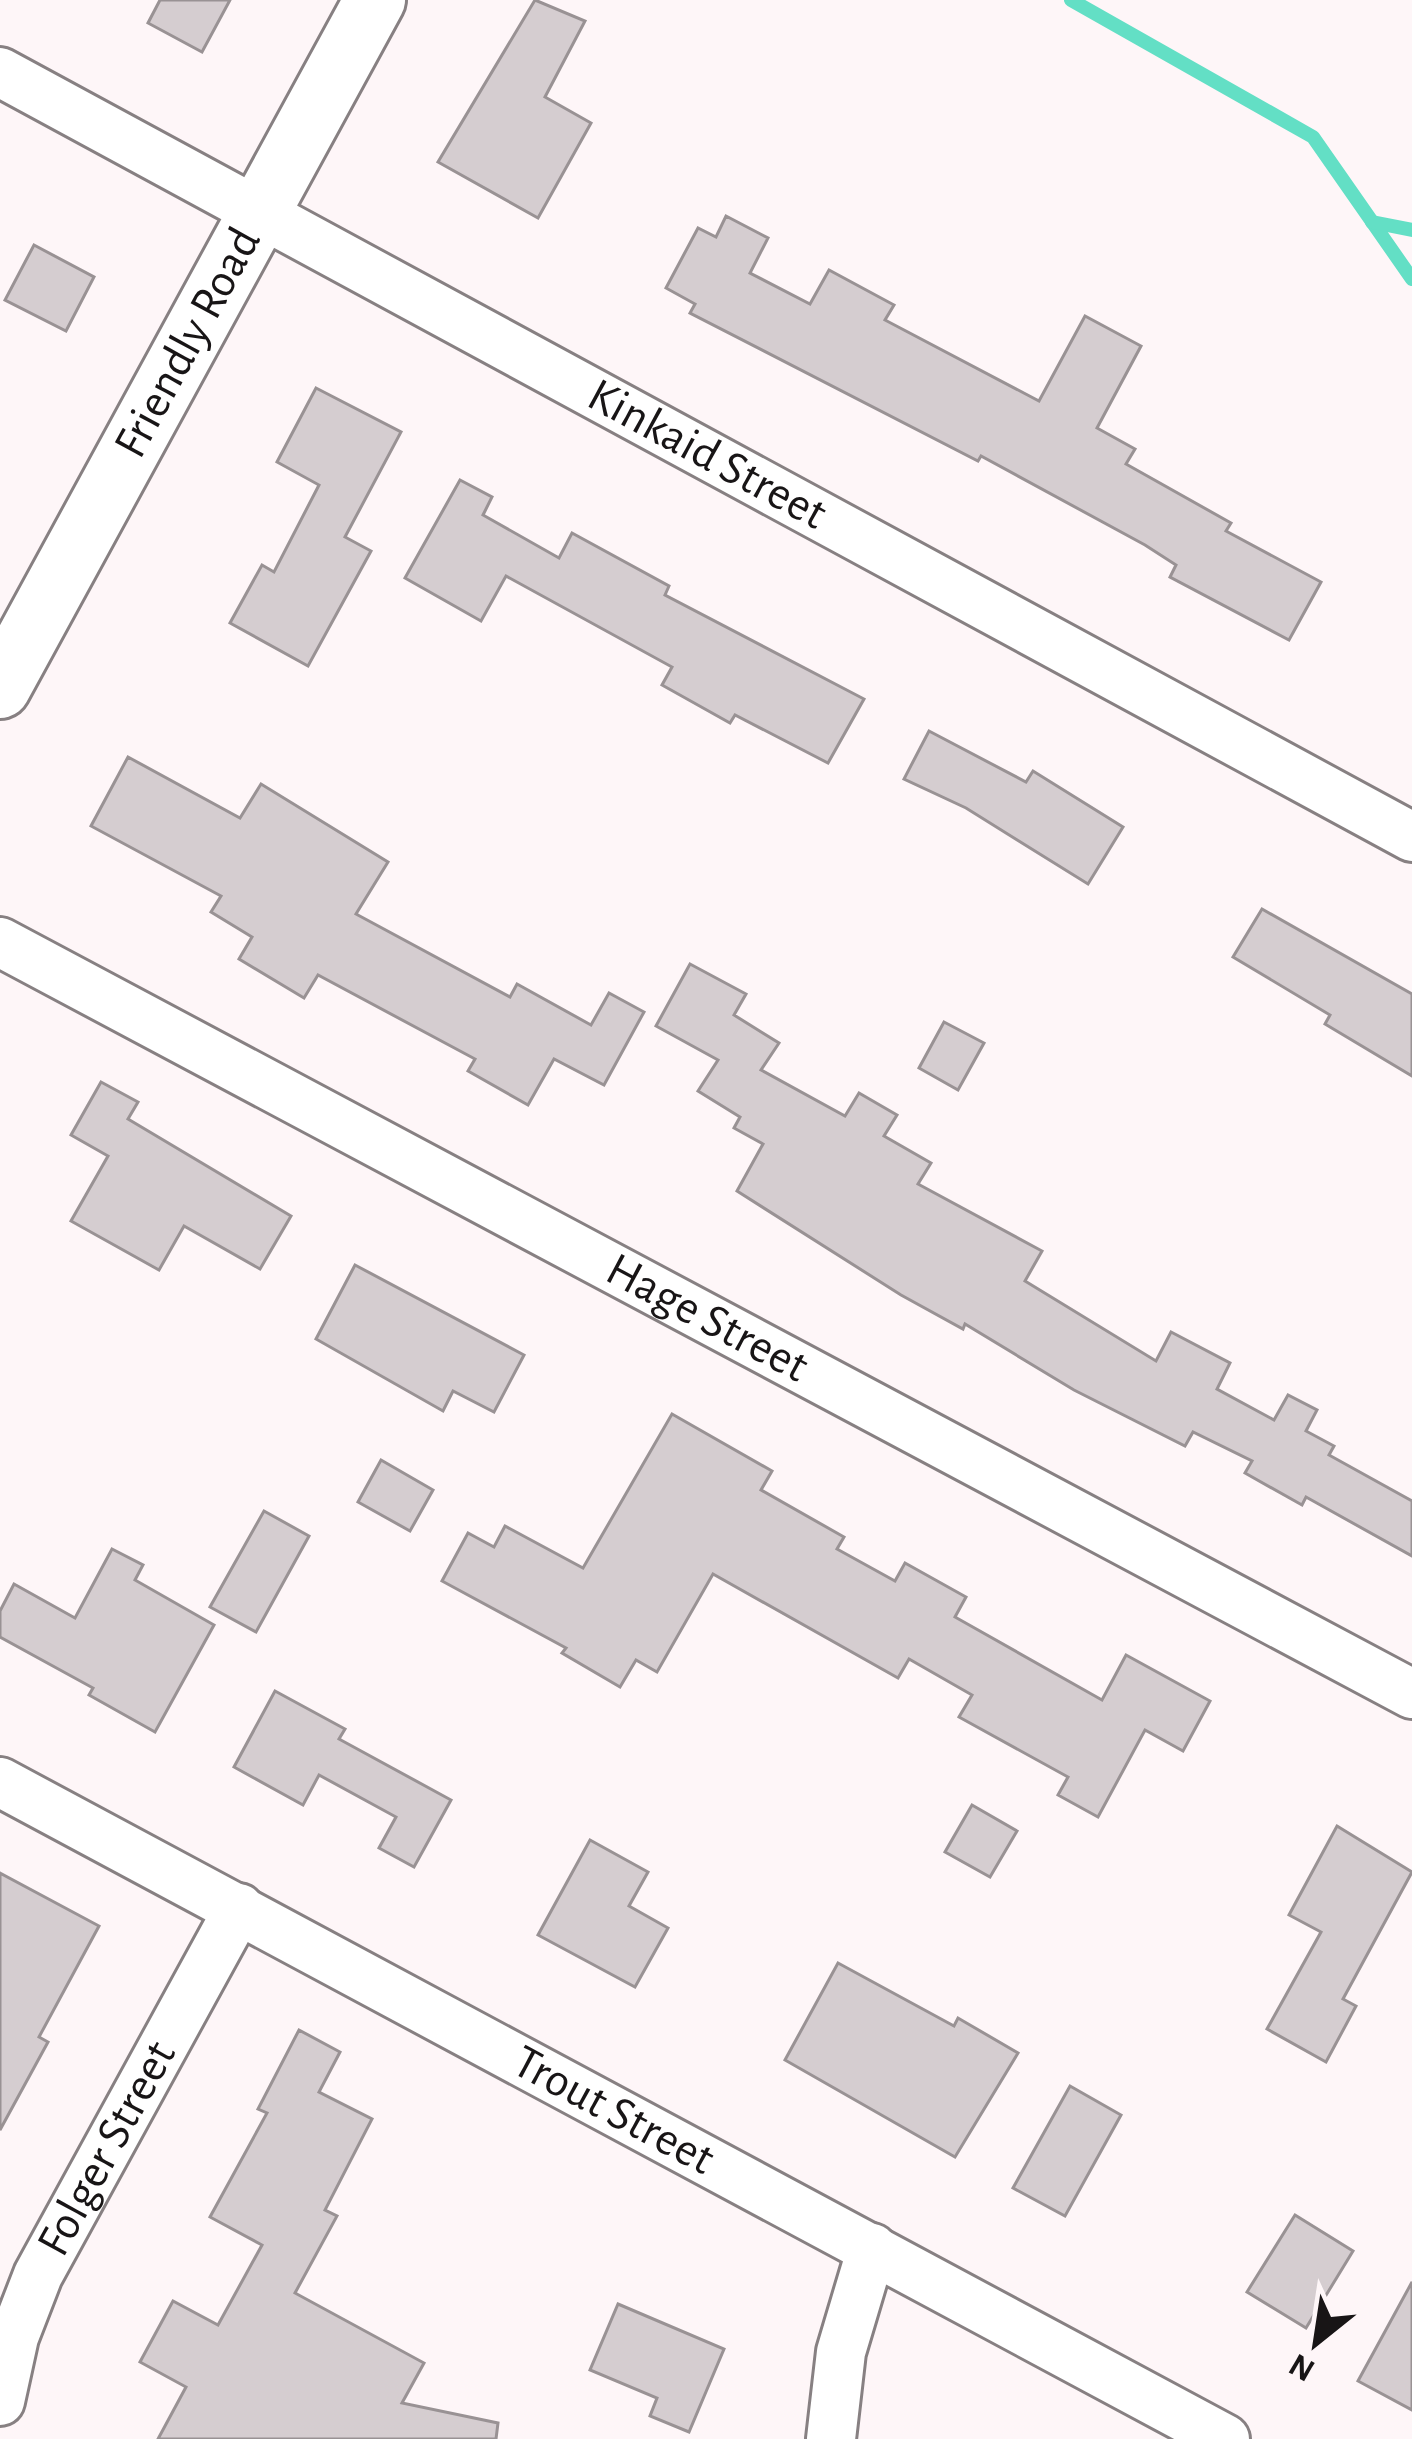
<svg xmlns="http://www.w3.org/2000/svg" width="1412" height="2439" font-family="'Alegreya Sans',sans-serif">
<style>
.lines{fill:none;stroke-linecap:round;stroke-linejoin:round}
.stream{stroke:#63dfc5;stroke-width:14}
.building{fill:#d5cdd0;stroke:#999294;stroke-width:3}
.minor-casing{stroke:#878082;stroke-width:54}
.tertiary-casing{stroke:#878082;stroke-width:66}
.minor{stroke:#fff;stroke-width:48}
.tertiary{stroke:#fff;stroke-width:60}
.labels{text-anchor:middle;dominant-baseline:central;stroke-width:9;stroke-linejoin:round;paint-order:stroke}
.street-label{font-size:48px;fill:#181516;stroke:#fef6f8}
</style>
<rect width="100%" height="100%" fill="#fef6f8"/>
<g class="lines">
<g class="stream">
<path d="M1071,0L1313,137L1412,279"/>
<path d="M1372,222L1412,230"/>
</g>
</g>
<g class="building">
<path d="M160,0H230L202,52L148,23Z"/>
<path d="M535,0L585,21L545,97L591,123L538,218L438,162Z"/>
<path d="M726,216L768,238L750,273L810,304L829,270L894,305L885,320L1039,401L1085,316L1141,346L1097,428L1135,449L1126,464L1231,523L1226,531L1321,582L1289,640L1170,577L1176,565L1145,545L981,456L978,461L690,313L695,304L666,288L698,228L716,237Z"/>
<path d="M34,245L94,277L66,331L5,300Z"/>
<path d="M316,388L401,432L345,537L371,551L308,666L230,623L262,565L274,572L319,485L277,462Z"/>
<path d="M460,480L492,497L483,515L559,558L572,533L669,586L665,595L864,699L828,763L735,715L730,723L662,685L672,667L506,576L481,621L405,578Z"/>
<path d="M929,731L1026,782L1033,771L1123,827L1088,884L966,808L904,779Z"/>
<path d="M128,757L240,818L261,784L388,862L356,914L510,997L517,984L591,1025L609,993L644,1012L604,1085L554,1059L528,1105L468,1071L475,1059L318,975L304,998L239,959L252,937L211,912L221,896L91,826Z"/>
<path d="M1262,909L1412,994V1076L1325,1024L1330,1015L1233,957Z"/>
<path d="M690,964L746,994L734,1015L779,1043L761,1070L845,1116L859,1093L897,1115L884,1136L931,1163L918,1184L1042,1251L1025,1281L1156,1361L1171,1332L1230,1363L1217,1389L1274,1420L1288,1395L1317,1410L1306,1431L1334,1446L1329,1455L1412,1501V1556L1306,1497L1302,1505L1245,1473L1252,1461L1193,1432L1185,1446L1074,1390L965,1324L963,1329L901,1295L737,1191L763,1144L734,1128L740,1117L698,1091L718,1060L656,1026Z"/>
<path d="M944,1022L984,1043L958,1090L919,1068Z"/>
<path d="M101,1082L138,1102L128,1119L291,1216L260,1269L184,1226L159,1270L71,1221L108,1156L71,1135Z"/>
<path d="M355,1265L524,1355L494,1412L453,1391L443,1411L316,1339Z"/>
<path d="M672,1414L772,1471L761,1490L844,1537L837,1549L895,1581L905,1563L966,1597L955,1617L1102,1700L1126,1655L1210,1701L1183,1751L1145,1730L1098,1817L1058,1795L1068,1777L959,1717L972,1695L909,1659L898,1678L713,1574L657,1672L636,1660L620,1687L562,1653L566,1648L442,1581L468,1533L494,1547L505,1526L583,1568Z"/>
<path d="M381,1460L433,1490L410,1531L358,1502Z"/>
<path d="M264,1511L309,1536L256,1632L210,1607Z"/>
<path d="M112,1549L143,1565L135,1580L214,1625L155,1732L89,1695L93,1688L0,1637V1611L14,1584L75,1618Z"/>
<path d="M275,1691L345,1729L339,1739L451,1800L414,1867L379,1848L396,1817L319,1775L303,1805L234,1767Z"/>
<path d="M972,1805L1017,1831L990,1877L945,1852Z"/>
<path d="M1337,1826L1412,1872L1343,1999L1356,2006L1326,2062L1267,2029L1321,1932L1289,1915Z"/>
<path d="M590,1840L648,1872L629,1906L668,1928L635,1987L538,1935Z"/>
<path d="M0,1873L99,1926L39,2037L48,2042L0,2130Z"/>
<path d="M838,1963L954,2026L958,2018L1018,2053L955,2157L785,2060Z"/>
<path d="M299,2030L340,2052L319,2092L372,2119L325,2210L337,2216L295,2293L424,2363L402,2403L498,2423L496,2439H158L186,2387L140,2362L173,2301L218,2325L262,2245L210,2217L267,2113L258,2109Z"/>
<path d="M1070,2086L1121,2115L1065,2216L1013,2188Z"/>
<path d="M1295,2215L1353,2251L1306,2328L1247,2292Z"/>
<path d="M1412,2282V2410L1358,2381Z"/>
<path d="M618,2304L724,2349L689,2432L650,2416L657,2398L590,2370Z"/>
</g>
<g class="lines">
<g class="minor-casing">
<g id="minor">
<path id="s1" d="M0,72L1412,837"/>
<path id="s2" d="M0,942L1412,1694"/>
<path id="s3" d="M0,1782L1225,2439"/>
<path id="s4" d="M0,2401L14,2337L38,2275L239,1908"/>
<path d="M831,2439L841,2352L872,2248"/>
</g>
</g>
<g class="tertiary-casing">
<g id="tertiary">
<path id="s5" d="M0,688L375,0"/>
</g>
</g>
<use href="#minor" class="minor"/>
<use href="#tertiary" class="tertiary"/>
</g>
<g class="labels">
<g class="street-label">
<text stroke="none"><textPath href="#s5" startOffset="393">Friendly Road</textPath></text>
<text stroke="none"><textPath href="#s1" startOffset="804">Kinkaid Street</textPath></text>
<text stroke="none"><textPath href="#s2" startOffset="801">Hage Street</textPath></text>
<text stroke="none"><textPath href="#s3" startOffset="696">Trout Street</textPath></text>
<text stroke="none"><textPath href="#s4" startOffset="276">Folger Street</textPath></text>
</g>
</g>
<g transform="translate(1316 2343) rotate(210)" stroke="#fef6f8" stroke-width="9" paint-order="stroke">
<path d="M0-9L21 45L0 30L-21 45Z" fill="#181516"/>
<text y="-18" font-size="33" font-weight="bold" text-anchor="middle" fill="#181516">N</text>
</g>
</svg>
